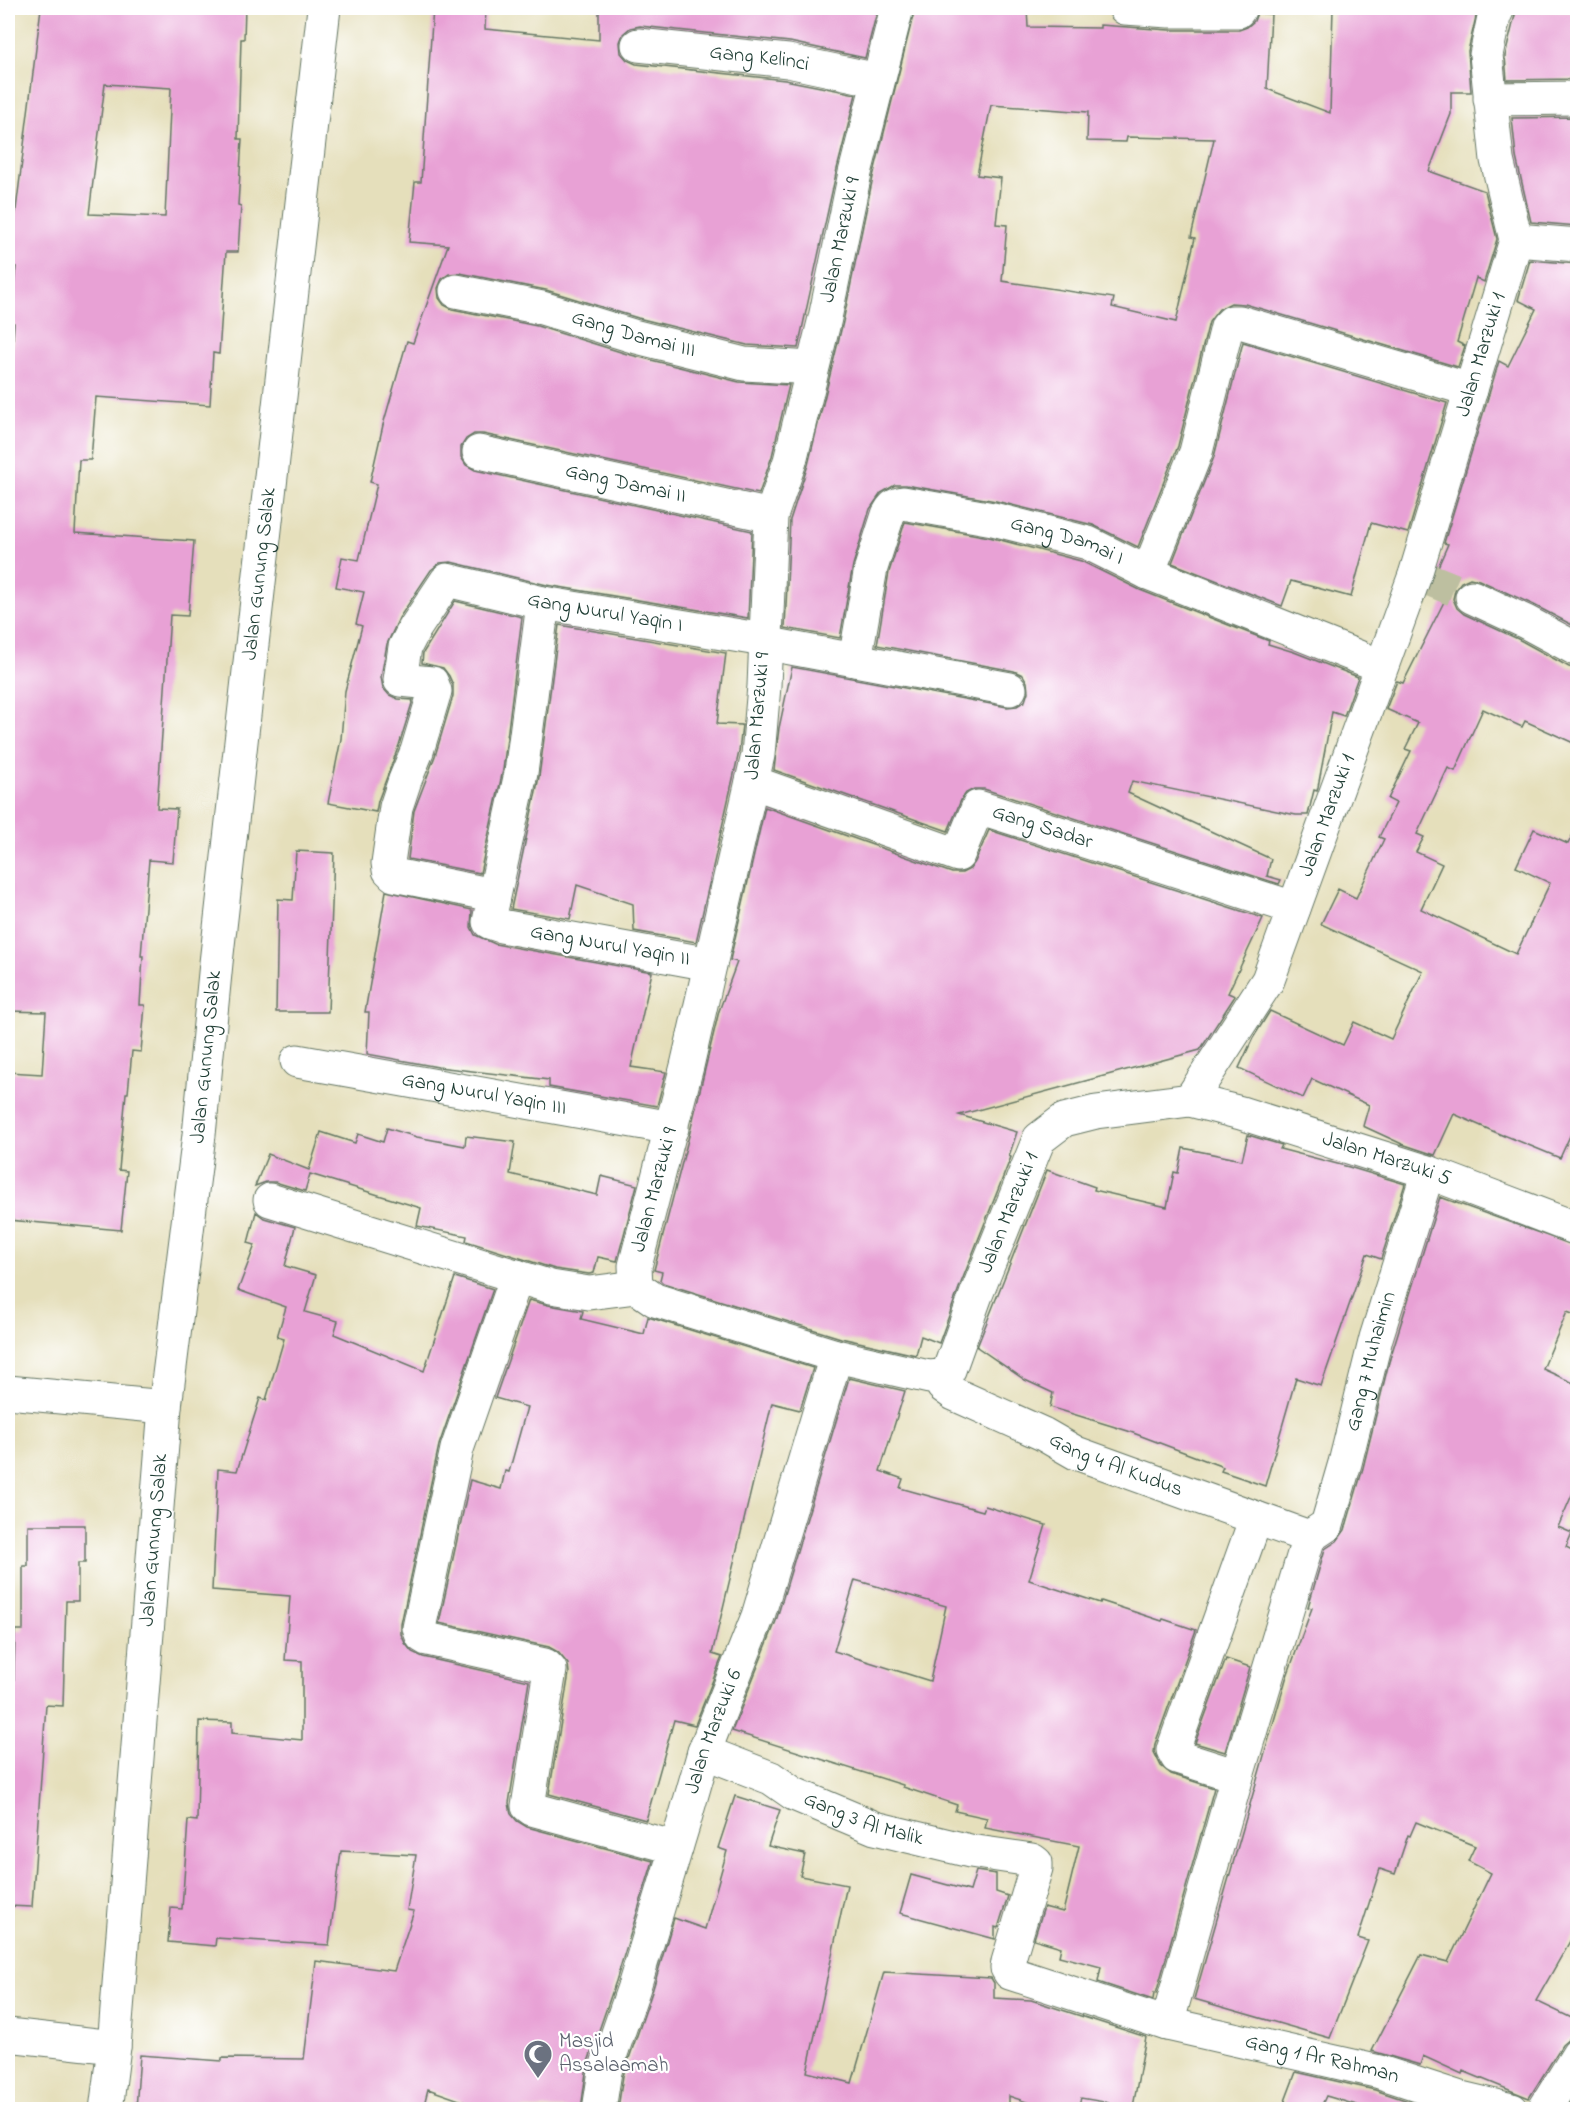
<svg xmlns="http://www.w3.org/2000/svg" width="1585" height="2117" font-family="'Indie Flower',sans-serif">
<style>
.building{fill:#e8a1d5;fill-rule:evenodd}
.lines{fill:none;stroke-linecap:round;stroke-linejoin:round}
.minor-tunnel{stroke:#bdbfa0;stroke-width:33;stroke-dasharray:33 16;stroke-linecap:butt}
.minor-casing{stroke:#647663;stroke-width:35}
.minor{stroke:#fff;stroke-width:33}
.labels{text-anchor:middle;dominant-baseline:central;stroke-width:4.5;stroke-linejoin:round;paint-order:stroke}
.street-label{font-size:21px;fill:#1f3d34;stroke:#fff}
.worship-label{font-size:21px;fill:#5b616d;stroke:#fff;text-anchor:start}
</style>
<rect width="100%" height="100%" fill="#fff"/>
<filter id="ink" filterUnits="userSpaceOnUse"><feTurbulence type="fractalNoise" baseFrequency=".0167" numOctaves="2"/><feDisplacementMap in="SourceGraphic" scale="12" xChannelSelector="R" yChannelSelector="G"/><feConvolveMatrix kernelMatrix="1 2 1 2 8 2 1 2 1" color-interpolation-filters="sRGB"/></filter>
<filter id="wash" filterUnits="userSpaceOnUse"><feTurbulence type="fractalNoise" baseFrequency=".008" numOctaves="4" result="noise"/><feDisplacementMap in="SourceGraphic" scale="24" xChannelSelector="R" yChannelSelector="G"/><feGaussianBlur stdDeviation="1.35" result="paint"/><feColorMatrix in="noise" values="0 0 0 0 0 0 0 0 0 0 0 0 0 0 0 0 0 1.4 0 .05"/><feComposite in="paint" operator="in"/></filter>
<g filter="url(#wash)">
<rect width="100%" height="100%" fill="#e5dfbb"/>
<g id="blocks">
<g class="building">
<path d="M41,8H245L244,39H241L238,139H242L238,205L241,206L238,252H226L219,354L213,353L210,405L96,397L91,460H79L75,533L194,541L188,616L170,615L157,808L177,809L173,862L149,860L141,956H143L140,1005H145L141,1052L132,1051L128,1093H126L119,1170L127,1171L121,1230L8,1220V1072L42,1074L46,1012L8,1011V420L14,323L10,322L16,267L9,266ZM105,84L171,88L165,217L89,214Z"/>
<path d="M433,8H486L485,29L599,40V8H878L865,58L790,42L640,26L630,28L623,34L620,42L621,53L627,60L636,64L785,80L856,94L837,169L798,348L747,345L638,318L546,290L460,273L449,274L442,279L438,288L439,298L444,305L452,309L537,326L627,354L739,382L789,385L772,456L759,494L483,434H474L466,439L461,447V457L466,465L475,470L752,531L748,618L547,585L451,562L440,563L431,570L399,618L387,644L381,677L383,688L389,695L398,699L413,700L399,745L378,801L376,812L328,803L341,739L345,691L362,626L356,624L364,592L336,587L342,557L359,560L377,484L370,482L383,425L407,341L413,343L448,245L409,242L415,182H421Z"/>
<path d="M915,8H1027L1028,27L1100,28V25L1169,30H1239L1247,27L1254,21L1257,13L1271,14L1267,89L1330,113L1333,8H1478L1468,51L1471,92H1451V114L1429,171L1485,191L1497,239L1484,282L1476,278L1457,342L1465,346L1458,367L1245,304L1231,303L1219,309L1209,322L1178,446L1138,547L1093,525L996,501L906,485H895L881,493L870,509L853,565L840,638L785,628L790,520L808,465L843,322L873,177ZM991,105L1088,112L1087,141L1126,142L1127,137L1214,139L1191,237L1195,238L1176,322L1112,307L1114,298L1002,281L1007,225L996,224L1001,178L977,175Z"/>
<path d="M1516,11L1578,12V79L1507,80L1505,56Z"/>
<path d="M1578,117V226L1531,222L1516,157L1512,118Z"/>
<path d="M1530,260L1578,264V628L1534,605L1479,580L1470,578L1461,582L1455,590L1453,599L1457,608L1464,614L1518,639L1569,667L1578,669V745L1525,721L1522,727L1483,709L1455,771L1448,768L1417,834L1424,837L1416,852L1442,864L1421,909L1516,954L1550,883L1516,867L1534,829L1568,844L1578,824V1118L1560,1158L1504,1135V1136L1454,1114L1435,1155L1402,1144L1363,1126L1369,1105L1312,1079L1303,1098L1239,1068L1253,1038L1270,1011L1343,1045L1354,1022L1391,1039L1423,971L1321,924L1338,889L1356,898L1384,839L1379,837L1396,803L1388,799L1411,751L1405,749L1418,723L1386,709L1397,681L1403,683L1453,584L1434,576L1448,544L1444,543L1499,361L1508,366L1536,309L1518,300Z"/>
<path d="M1243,342L1447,403L1408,533L1371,523L1351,597L1291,581L1282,606L1172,563L1214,457Z"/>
<path d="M905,522L989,537L1081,561L1140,590L1269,641L1268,644L1294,652L1358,677L1344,716L1332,712L1318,787L1317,791L1314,790L1308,815H1296L1132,781L1128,793L1271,859L1267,876L1281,880L1279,884L984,789H974L966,793L961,800L948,831L774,770L779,728L792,667L1007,707L1017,706L1025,701L1028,692L1027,682L1023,675L1014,671L877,645L889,572Z"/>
<path d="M455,601L522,617L503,770L480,873L408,859L414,811L435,756L453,696V685L449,676L443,668L422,663L423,653Z"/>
<path d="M559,625L726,653L717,724L742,725L739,752L696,942L634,931L633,904L577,885L570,919L511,909L539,777Z"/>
<path d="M765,807L952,873H962L970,869L975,862L989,830L1263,918L1228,993L1235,996L1200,1050L959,1115L1017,1132L1009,1156L1011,1157L959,1288L939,1343L921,1336L916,1355L841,1338L663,1283L660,1280L662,1272L654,1270L690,1132L719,1011L737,962L730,960Z"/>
<path d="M296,851L334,853L328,1012H276L278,899L293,900Z"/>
<path d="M386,891L472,910L471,927L475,935L495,944L652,972L631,1067L666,1072L657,1106L549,1087V1080L438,1067L367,1054L369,1012H365Z"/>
<path d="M387,1128L417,1137L465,1146L466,1136L515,1142L510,1174L597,1195L601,1176L637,1185L617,1261L598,1257L594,1273L589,1274L555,1269L466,1241L467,1236L417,1226L421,1208L310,1174L305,1191L275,1182H266L255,1186L268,1154L309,1170L321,1132L355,1143L358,1134L383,1142Z"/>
<path d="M1248,1135L1282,1145L1280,1149L1349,1167L1405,1184L1381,1259L1367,1254L1321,1386L1296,1378L1265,1486L1221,1471L1223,1467L1128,1431L1050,1407L1053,1393L1025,1380L977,1347L1047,1170L1095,1187L1094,1190L1167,1207L1174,1172L1178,1173L1183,1148L1242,1160Z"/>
<path d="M1440,1197L1578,1247V1316L1567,1312L1543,1369L1578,1385V1481L1558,1527L1572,1533L1566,1547L1578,1553V1927L1536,2001L1578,2021V2036L1569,2039L1562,2045L1529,2098L1463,2071L1462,2074L1423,2056L1420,2065L1372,2051L1421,1955L1448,1962L1491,1873L1468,1861L1475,1846L1416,1822L1410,1836L1408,1835L1395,1874L1380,1869L1358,1938L1368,1941L1330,2038L1194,1999L1286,1679L1312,1608L1308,1607L1325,1549L1337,1541L1345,1530L1363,1468L1389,1362Z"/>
<path d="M256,1212L264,1218L295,1227L285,1266L316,1275L305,1312L338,1321L334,1334L424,1371L455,1277L493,1289L439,1445L401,1624V1634L405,1643L412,1652L423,1657L529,1681L509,1803L511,1814L517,1821L527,1827L653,1861L616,1981L587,2065L581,2109H485L428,2089L423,2109H136L140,2055L222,2061V2058L304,2059L316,1961L394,1971L414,1911L407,1910L416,1855L341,1851L329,1945L216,1938L215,1946L168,1942L171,1908L182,1909L188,1820L197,1821L199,1721L232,1722V1733L302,1740V1661L285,1660L290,1596L212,1590L218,1469L237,1471L260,1398L266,1400L284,1339L277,1337L286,1307L238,1290L255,1245L248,1243Z"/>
<path d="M529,1300L548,1305L583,1311L581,1319L644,1334L648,1317L813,1368L800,1410L772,1403L712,1654L722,1657L695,1725L674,1720L646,1820L549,1794L569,1673L568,1664L558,1652L549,1647L439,1623L470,1480L501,1489L505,1471L509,1472L527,1407L495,1398Z"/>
<path d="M849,1378L905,1391L880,1471L903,1479L900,1488L983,1511L985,1506L1046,1525L1029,1580L1100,1603L1101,1601L1162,1621L1163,1619L1196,1630L1155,1744L1154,1752L1161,1766L1171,1774L1214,1788L1156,1994L1154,1993L1153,2000L1098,1982L1101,1967L1059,1956L1061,1947L1034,1939L1044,1907L1063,1912L1079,1846L985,1828L987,1818L955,1811L957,1805L903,1787V1785L732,1731L776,1621ZM855,1580L946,1606L930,1681L834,1651Z"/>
<path d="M28,1525H85V1563H78V1601H66L63,1706L46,1705L32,1907L8,1906V1718H13L15,1630H23V1566H28Z"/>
<path d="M1226,1659L1250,1667L1225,1752L1195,1743Z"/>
<path d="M735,1796L780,1810L768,1846L805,1854L800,1876L847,1885L807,2072L852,2083L884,1972L991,1978L994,1983V1998L1031,2000L1146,2037L1133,2107L1081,2098L1077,2109H1047L1009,2096V2108L952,2106V2109H618L623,2076L652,1992L674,1918L705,1929L727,1851L718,1848Z"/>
<path d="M976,1871L996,1874V1892L1008,1896L998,1928L995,1927V1939L900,1913L911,1875L970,1891Z"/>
<path d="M1296,2072L1375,2090L1429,2108V2109H1370L1326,2096L1320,2109H1282Z"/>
<path d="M1578,2091V2109H1566Z"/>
</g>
</g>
</g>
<g filter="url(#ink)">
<use href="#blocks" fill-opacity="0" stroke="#647663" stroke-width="1.5"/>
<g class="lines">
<path class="minor-tunnel" d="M1423,577L1472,597"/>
<g class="minor-casing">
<g id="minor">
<path id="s1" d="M897,8L855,173L825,318L790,461L771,516L764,686L758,755L687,1066L635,1266L636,1287L655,1300L836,1356L929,1377L941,1376L949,1370L976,1295L1039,1139L1064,1120L1096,1112L1190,1100L1241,1113L1428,1172L1578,1229"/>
<path d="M1125,8L1169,11H1238L1240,8"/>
<path id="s2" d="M638,45L788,61L878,80"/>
<path d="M1490,99L1578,98"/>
<path d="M1516,240L1578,245"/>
<path id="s3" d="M456,291L542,308L633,336L744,364L812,368"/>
<path id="s4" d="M479,452L771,516"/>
<path d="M1148,573L1196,452L1227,327L1232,322H1240L1471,390"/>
<path d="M1472,597L1526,622L1578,650"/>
<path d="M764,643L1010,689"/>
<path id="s5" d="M855,660L871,568L888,515C892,507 895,504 903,503L993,519L1088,543L1148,573L1381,666"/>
<path id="s6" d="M752,782L958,855L978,807L1294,908"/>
<path d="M493,901L521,773L543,603"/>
<path id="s7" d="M710,964L501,926L489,922L493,901L483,893L394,875L389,870L388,863L396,807L405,780L417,751L435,691L432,683L400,680L405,647L415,628L447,580L543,603L764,640"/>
<path id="s8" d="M297,1061L672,1128"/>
<path id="s9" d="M1190,1100L1268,980L1415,575L1516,240L1497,160L1486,55L1494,17L1498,8"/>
<path d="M270,1200L551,1287L589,1293L636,1287"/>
<path d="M517,1276L457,1449L419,1628L422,1636L427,1639L545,1665L550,1670L528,1806L532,1809L676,1848"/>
<path id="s10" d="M941,1376L943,1386L954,1394L1043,1434L1076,1453L1309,1537L1327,1525L1345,1463L1376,1338L1428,1172"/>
<path d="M8,1392L165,1407"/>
<path d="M1256,1518L1173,1750L1177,1757L1237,1776L1309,1537"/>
<path id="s11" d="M704,1752L771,1778L794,1794L875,1828L970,1851L1032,1860L1036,1863V1868L1008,1962L1007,1968L1010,1973L1167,2024L1237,1776"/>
<path id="s12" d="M1167,2024L1380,2072L1457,2097L1512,2110"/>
<path d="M8,2035L114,2047"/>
<path id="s13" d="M106,2110L114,2047L165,1407L199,1135L216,963L324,8"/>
<path id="s14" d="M599,2110L605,2071L634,1987L684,1822L704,1752L758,1616L836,1356"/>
<path d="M1544,2110L1578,2055"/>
</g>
</g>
<use href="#minor" class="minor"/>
</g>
</g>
<defs>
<g id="mosque-pin" transform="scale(1.5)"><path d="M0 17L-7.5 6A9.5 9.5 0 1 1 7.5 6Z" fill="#6b7280" stroke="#fff"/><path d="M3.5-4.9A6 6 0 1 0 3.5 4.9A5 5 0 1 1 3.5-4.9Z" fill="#fff"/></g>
</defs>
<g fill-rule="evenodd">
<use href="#mosque-pin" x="538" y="2054"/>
</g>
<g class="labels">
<g class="street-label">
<text stroke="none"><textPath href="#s2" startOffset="122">Gang Kelinci</textPath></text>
<text transform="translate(841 240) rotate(-78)">Jalan Marzuki 9</text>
<text stroke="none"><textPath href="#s3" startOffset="183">Gang Damai III</textPath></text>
<text stroke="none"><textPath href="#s9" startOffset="804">Jalan Marzuki 1</textPath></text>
<text stroke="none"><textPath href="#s4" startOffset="150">Gang Damai II</textPath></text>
<text stroke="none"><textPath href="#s5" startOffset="338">Gang Damai I</textPath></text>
<text stroke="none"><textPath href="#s13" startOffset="1544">Jalan Gunung Salak</textPath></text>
<text stroke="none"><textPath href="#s7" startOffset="858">Gang Nurul Yaqin I</textPath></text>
<text transform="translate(758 716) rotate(-85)">Jalan Marzuki 9</text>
<text stroke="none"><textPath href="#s9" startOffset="318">Jalan Marzuki 1</textPath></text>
<text stroke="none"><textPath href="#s6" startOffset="338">Gang Sadar</textPath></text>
<text transform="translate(610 946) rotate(10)">Gang Nurul Yaqin II</text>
<text stroke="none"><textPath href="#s13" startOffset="1058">Jalan Gunung Salak</textPath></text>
<text stroke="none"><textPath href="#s8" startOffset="190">Gang Nurul Yaqin III</textPath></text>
<text stroke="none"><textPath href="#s1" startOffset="2252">Jalan Marzuki 5</textPath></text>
<text transform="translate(655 1190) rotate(-75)">Jalan Marzuki 9</text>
<text stroke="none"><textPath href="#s1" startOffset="1808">Jalan Marzuki 1</textPath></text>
<text stroke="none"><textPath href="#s10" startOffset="598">Gang 7 Muhaimin</textPath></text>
<text stroke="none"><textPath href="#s10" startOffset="201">Gang 4 Al Kudus</textPath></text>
<text stroke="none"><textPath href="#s13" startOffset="572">Jalan Gunung Salak</textPath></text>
<text stroke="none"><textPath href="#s14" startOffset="396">Jalan Marzuki 6</textPath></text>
<text stroke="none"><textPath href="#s11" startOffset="174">Gang 3 Al Malik</textPath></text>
<text stroke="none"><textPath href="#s12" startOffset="159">Gang 1 Ar Rahman</textPath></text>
</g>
<g class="worship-label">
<text x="559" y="2042">Masjid<tspan x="559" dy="24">Assalaamah</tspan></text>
</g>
</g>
<rect width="1585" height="2117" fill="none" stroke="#fff" stroke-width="30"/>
</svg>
